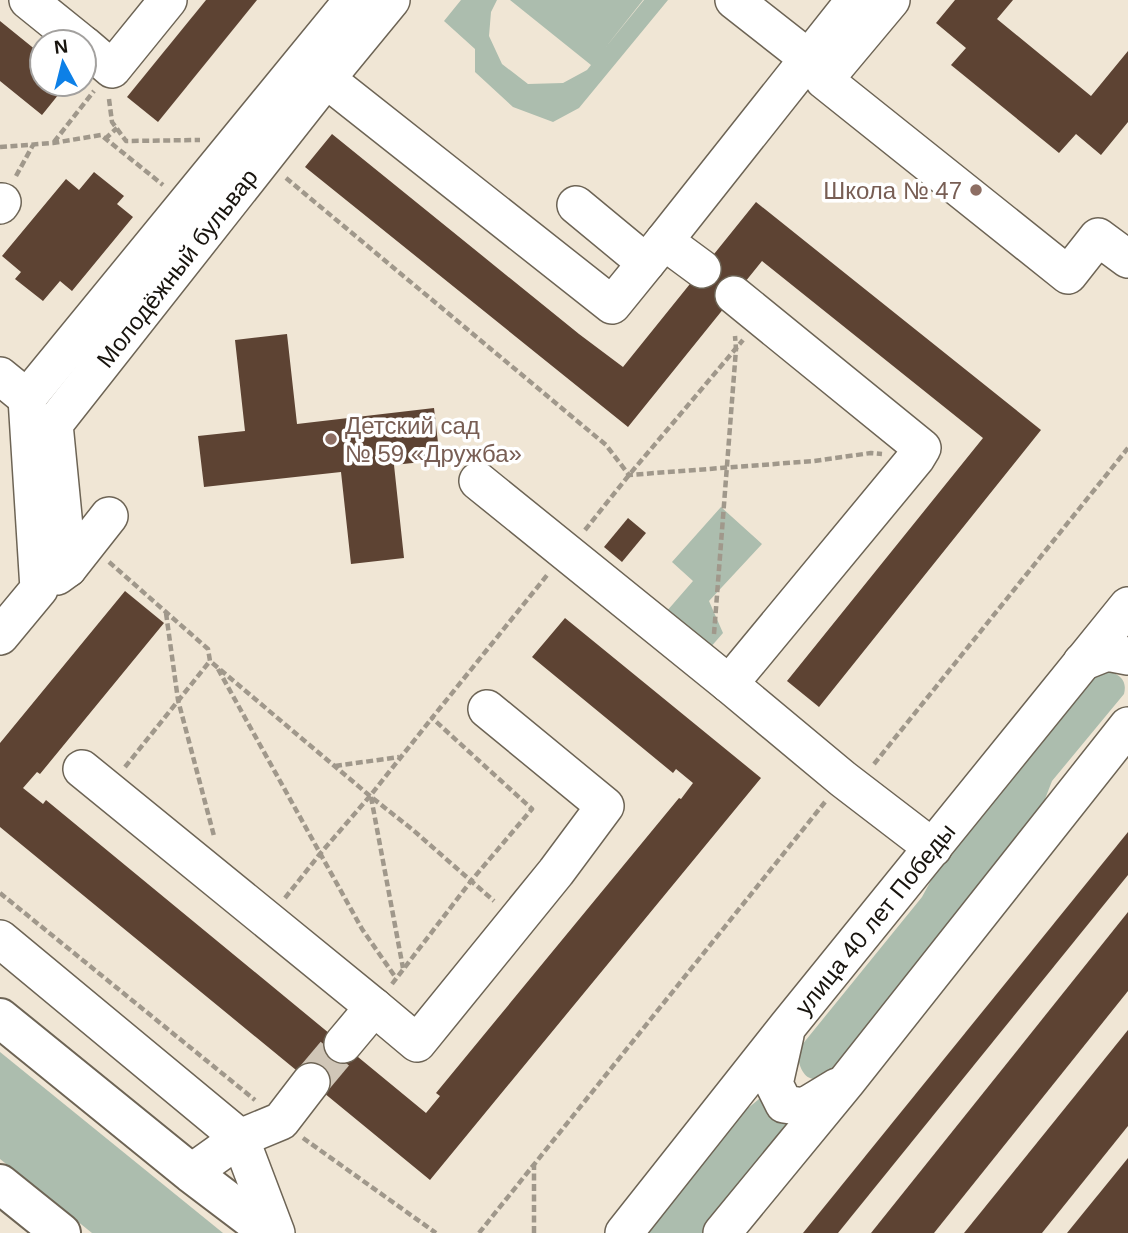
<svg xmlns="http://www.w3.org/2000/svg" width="1128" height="1233" font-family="Helvetica,sans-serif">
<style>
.green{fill:#acbdae}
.building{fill:#5d4333}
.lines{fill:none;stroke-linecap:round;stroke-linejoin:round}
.minor-tunnel{stroke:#d0c6b7;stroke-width:37;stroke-dasharray:37 18;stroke-linecap:butt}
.minor-casing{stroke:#6d6455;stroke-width:40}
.major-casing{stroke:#6d6455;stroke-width:42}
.path{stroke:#a0988b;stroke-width:4.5;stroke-dasharray:7 3.5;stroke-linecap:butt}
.minor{stroke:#fff;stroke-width:37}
.major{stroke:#fff;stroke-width:38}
.education-dot{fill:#8d6e63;stroke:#fff;stroke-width:2.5}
.labels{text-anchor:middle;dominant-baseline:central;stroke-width:7;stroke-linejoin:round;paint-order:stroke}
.education-label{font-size:24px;fill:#785e54;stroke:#fff;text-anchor:end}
.street-label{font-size:24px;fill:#18140e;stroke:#fff}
</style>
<rect width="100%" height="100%" fill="#f0e6d5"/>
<g class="green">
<path d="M461,0H497L491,12L489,36L502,64L528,84L563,83L587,70L591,65L510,0H643L605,48L644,0H668L579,108L553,122L513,107L475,72V49L444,21Z"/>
<path d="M721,507L762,544L709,601L723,633L695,665L653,627L693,581L672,562Z"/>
<path d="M1103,670C1117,673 1128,678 1124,694L1052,781L1040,812L829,1075C807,1087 799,1071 797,1051L922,897L947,851L1084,676Z"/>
<path d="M0,1052L223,1233H92L0,1159Z"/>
<path d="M765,1094L798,1118L702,1233H640L722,1130Z"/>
</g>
<g class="building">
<path d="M206,0H257L158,122L127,97Z"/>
<path d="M955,0H1013L997,19L1091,96L1128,51V122L1101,155L1076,134L1059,153L951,65L966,48L936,23Z"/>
<path d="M0,21L42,55V84H67L42,115L0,81Z"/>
<path d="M332,134L579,334L623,367L756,202L1041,430L819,707L787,681L983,438L762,261L628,427L305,167Z"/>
<path d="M94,172L124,196L117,204L133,217L72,291L60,281L43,301L15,279L21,272L2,256L66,179L79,190Z"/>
<path d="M287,334L297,424L434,408L440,460L394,465L404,558L351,564L341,472L204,487L198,436L245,431L235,340Z"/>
<path d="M628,518L646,533L622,562L604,547Z"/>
<path d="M125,591L164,623L40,774L37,772L23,788L43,804L46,800L426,1113L440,1096L436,1093L679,798L681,799L693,783L676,769L673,773L532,657L565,618L761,778L430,1180L0,827V743Z"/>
<path d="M1128,832V875L838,1233H803Z"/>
<path d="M1128,912V991L934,1233H871Z"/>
<path d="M1128,1030V1126L1042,1233H964Z"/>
<path d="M1128,1158V1233H1067Z"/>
</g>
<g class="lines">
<path class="minor-tunnel" d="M311,1082L343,1044"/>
<g class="minor-casing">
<g id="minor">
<path d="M28,0L80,42"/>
<path d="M734,0L827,73"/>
<path d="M891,0L824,80L1068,275L1098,237L1128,259"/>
<path d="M84,45L112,69L168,0"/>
<path d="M309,63L326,79L612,305L664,241L702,269"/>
<path d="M0,205L2,202"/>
<path d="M576,205L646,263"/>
<path d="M664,241L855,0"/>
<path d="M734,295L922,448L916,458L729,684L843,779L933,848"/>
<path d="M0,376L27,398"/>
<path d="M478,481L729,684"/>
<path d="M68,568L54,424L326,79L391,0"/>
<path d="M57,576L68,568L109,516"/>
<path d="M0,636L39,589L27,398L353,0"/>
<path d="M1082,662L1107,652L1128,656"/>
<path d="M82,769L374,1007L343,1044"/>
<path d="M0,939L240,1138L276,1233"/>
<path d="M374,1007L417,1043L556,872L605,806L487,709"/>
<path d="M785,1035L774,1084L784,1104L804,1107L837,1087"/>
<path d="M191,1173L240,1138L281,1121L311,1082"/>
<path d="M624,1233L787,1027L1128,606"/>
<path d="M722,1233L847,1081L1128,726"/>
</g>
</g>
<g class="major-casing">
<g id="major">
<path d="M0,1018L191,1173L270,1233"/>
<path d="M0,1184L61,1233"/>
</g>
</g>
<g class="path">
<path d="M109,99L112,122L126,141L200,140"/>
<path d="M105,139L117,128"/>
<path d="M54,142L94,91"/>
<path d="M0,147L53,143L101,135L163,185"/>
<path d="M16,176L33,145"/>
<path d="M286,178L606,445L629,475L814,461L871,453L882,454"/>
<path d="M585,530L629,475L743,340"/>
<path d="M109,562L208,649L210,661L370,796L432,718"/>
<path d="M166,613L178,700L214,836"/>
<path d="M714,634L736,349L735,336"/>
<path d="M218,669L362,929L396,978"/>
<path d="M874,764L1128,448"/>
<path d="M335,766L399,757"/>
<path d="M125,767L210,661"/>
<path d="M371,797L403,968"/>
<path d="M0,893L255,1100"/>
<path d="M285,898L319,855L370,796L413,830L494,901"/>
<path d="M392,984L471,881L532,809L432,718L548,574"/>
<path d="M303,1138L436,1233"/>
<path d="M479,1233L825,802"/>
<path d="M534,1233V1165"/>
</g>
<use href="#minor" class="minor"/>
<use href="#major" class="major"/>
</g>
<g class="education-dot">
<circle cx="976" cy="190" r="7"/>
<circle cx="331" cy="439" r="7"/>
</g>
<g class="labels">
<g class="education-label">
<text x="962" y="190">Школа № 47</text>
<text x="345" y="425" text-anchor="start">Детский сад<tspan x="345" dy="28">№ 59 «Дружба»</tspan></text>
</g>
<g class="street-label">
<text transform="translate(177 268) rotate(-52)">Молодёжный бульвар</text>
<text transform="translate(875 919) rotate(-51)">улица 40 лет Победы</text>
</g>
</g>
<g transform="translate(63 63) rotate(353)"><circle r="33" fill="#ffffff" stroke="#a3a19f" stroke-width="2"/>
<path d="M0-5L12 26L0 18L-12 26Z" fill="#0d80e7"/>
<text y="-10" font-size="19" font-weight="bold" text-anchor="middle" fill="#18140e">N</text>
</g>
</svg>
